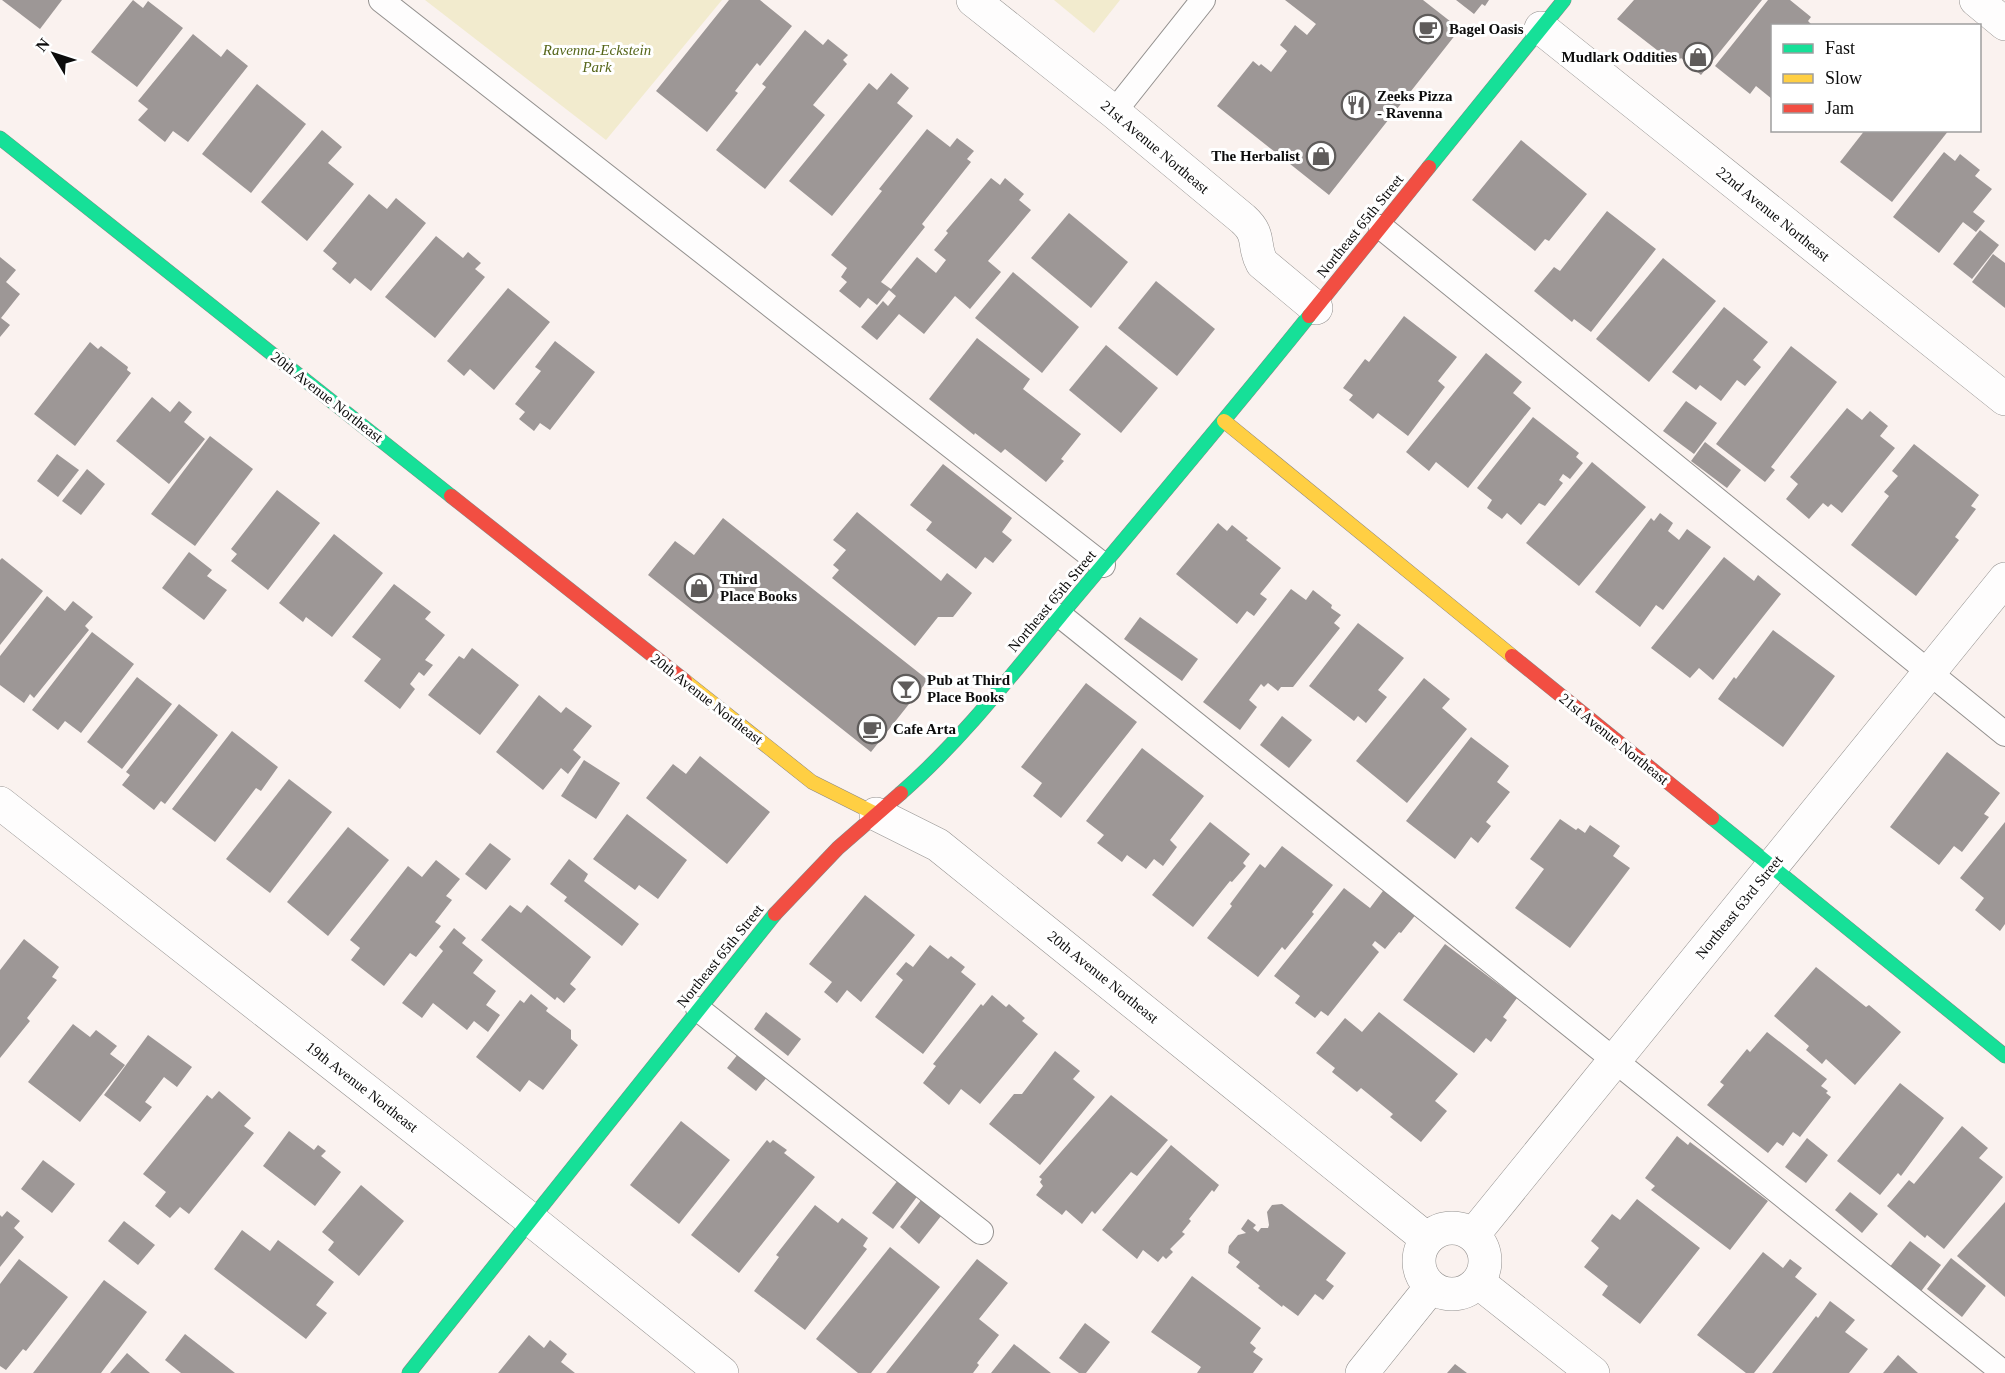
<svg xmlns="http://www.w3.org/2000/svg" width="2005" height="1373" font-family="'Times New Roman',serif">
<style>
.green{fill:#f2ebce}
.building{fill:#9d9796}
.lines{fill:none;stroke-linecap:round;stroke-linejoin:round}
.lane-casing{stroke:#93908e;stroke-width:26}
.street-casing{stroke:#93908e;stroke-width:34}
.fast-casing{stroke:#8a8685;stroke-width:15}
.slow-casing{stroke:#8a8685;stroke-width:15}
.jam-casing{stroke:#8a8685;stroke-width:15}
.lane{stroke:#fefdfd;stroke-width:24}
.street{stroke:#fefdfd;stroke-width:33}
.fast{stroke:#16e098;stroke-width:14}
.slow{stroke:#ffcf43;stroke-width:14}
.jam{stroke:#f24e42;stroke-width:14}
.labels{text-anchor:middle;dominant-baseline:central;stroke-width:6;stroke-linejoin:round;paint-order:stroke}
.poi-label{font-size:15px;font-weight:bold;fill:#0c0c0c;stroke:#fff;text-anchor:start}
.park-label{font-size:15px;font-style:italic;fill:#56661a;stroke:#fff}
.street-label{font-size:15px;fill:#0c0c0c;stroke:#fff}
</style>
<rect width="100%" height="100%" fill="#faf2ef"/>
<g class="green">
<path d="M425,0H722L606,140Z"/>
<path d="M1054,0H1120L1094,33Z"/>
</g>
<g class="building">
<path d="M2,0H62L40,29Z"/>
<path d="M133,0L143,8L148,1L183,28L137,87L91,52Z"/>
<path d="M729,0H760L792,26L760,66L757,63L735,91L738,93L707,132L656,91Z"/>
<path d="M1285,0H1423L1460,29L1329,195L1217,106L1253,61L1259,66L1261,64L1271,72L1287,51L1280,45L1295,25L1307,35L1316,24Z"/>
<path d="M1456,0H1489L1485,6L1482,4L1474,14Z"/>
<path d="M1634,0H1762L1701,75L1681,58L1675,64L1617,19Z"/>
<path d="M1768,0H1790L1811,17L1808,21L1813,26H1772V99L1756,86L1750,94L1715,66Z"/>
<path d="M805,30L823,45L828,39L848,55L843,60L847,64L813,105L825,115L765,189L716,150L766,87L762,84Z"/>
<path d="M193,34L221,57L227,49L248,66L188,142L173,131L165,142L138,120L148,109L138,101Z"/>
<path d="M891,73L909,88L897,103L913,116L832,216L789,181L869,83L877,90Z"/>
<path d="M257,84L306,124L251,193L202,154Z"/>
<path d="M927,129L950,147L957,138L974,151L967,159L971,162L922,224L925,227L881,282L891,289L917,257L936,273L946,260L934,250L948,233L946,231L991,178L1000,185L1005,178L1024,194L1019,200L1031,210L988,261L1001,272L970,309L955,296L924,334L899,314L877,340L861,327L883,301L888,306L896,296L889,290L877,305L868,298L860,308L839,291L847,282L841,277L847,268L831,255L882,191L879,189Z"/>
<path d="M322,130L342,147L328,163L354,184L307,241L261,202Z"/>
<path d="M1865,130H1949L1892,202L1840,162Z"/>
<path d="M1521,140L1587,194L1549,241L1545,239L1535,251L1472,200Z"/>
<path d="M1944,152L1955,161L1960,154L1980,170L1975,176L1992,189L1973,212L1985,221L1976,232L1963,222L1939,253L1893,217Z"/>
<path d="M369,194L387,209L396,198L426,223L371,291L355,278L350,284L332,269L337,263L323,251Z"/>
<path d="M1607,211L1656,249L1591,332L1574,319L1572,322L1534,291L1554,267L1560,271Z"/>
<path d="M1069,213L1128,262L1091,308L1031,258Z"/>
<path d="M1980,230L1999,245L1972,279L1953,264Z"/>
<path d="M436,236L463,258L468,252L481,263L475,269L485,277L435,338L385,297Z"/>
<path d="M1993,254L2005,263V308L1972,282Z"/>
<path d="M0,257L16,270L6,282L20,294L1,318L10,325L0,337Z"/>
<path d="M1663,258L1716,301L1649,382L1596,339Z"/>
<path d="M1013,272L1079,327L1042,373L975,318Z"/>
<path d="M1156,281L1215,329L1177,376L1118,328Z"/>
<path d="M508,288L550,322L494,390L470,369L464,376L447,361Z"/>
<path d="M1724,307L1768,342L1753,360L1761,367L1745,386L1737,380L1721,401L1700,385L1696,390L1672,372Z"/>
<path d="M1404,316L1457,357L1438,381L1445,387L1408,436L1378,413L1373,419L1349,400L1353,395L1343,388L1365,359L1369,362Z"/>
<path d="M977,338L1030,379L1023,389L1081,434L1061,459L1064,461L1046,482L1005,449L1001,453L975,433L974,435L929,399Z"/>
<path d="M555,341L595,372L550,430L540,423L534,431L519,419L525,412L515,404L541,371L535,367Z"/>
<path d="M90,342L98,349L101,346L128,367L127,370L131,373L75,446L34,414Z"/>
<path d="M1106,345L1158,388L1121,433L1069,390Z"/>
<path d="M1791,346L1837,382L1771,467L1775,470L1765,482L1716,444Z"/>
<path d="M1486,353L1522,382L1513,393L1531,408L1468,488L1436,462L1429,471L1406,452Z"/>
<path d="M152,397L170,412L179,401L192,412L184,422L205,439L169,484L116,441Z"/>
<path d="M1686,401L1717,423L1694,454L1663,431Z"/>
<path d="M1847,408L1862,420L1870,411L1888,426L1880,436L1895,448L1842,513L1831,504L1828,507L1823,503L1809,519L1786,499L1798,484L1790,477Z"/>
<path d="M1533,417L1579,453L1576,457L1583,463L1570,479L1563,474L1559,480L1563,483L1545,506L1539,503L1521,525L1507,513L1502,519L1487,508L1492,500L1477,488Z"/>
<path d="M210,436L253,469L195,546L151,514Z"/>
<path d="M1705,442L1741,470L1727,488L1691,461Z"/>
<path d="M1914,444L1979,495L1971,506L1976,509L1955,537L1959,540L1916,596L1851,545L1889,496L1884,492L1898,476L1892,471Z"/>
<path d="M57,454L79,470L58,497L37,481Z"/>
<path d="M1592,462L1646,507L1579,586L1526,543Z"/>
<path d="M943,464L1012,518L1002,532L1012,540L993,563L985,557L976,569L926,530L932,522L910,505Z"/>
<path d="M87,469L105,484L81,515L62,501Z"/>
<path d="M277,490L320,523L268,590L231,561L237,554L231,549Z"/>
<path d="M857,512L941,581L947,573L972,593L953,617H938L915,646L832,578L839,570L833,565L846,550L833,540Z"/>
<path d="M1660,513L1673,523L1668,531L1679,540L1687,529L1711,547L1663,610L1656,605L1640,627L1595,592L1651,518L1654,521Z"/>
<path d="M723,518L928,680L871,752L648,575L675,541L694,555Z"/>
<path d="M1218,523L1227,531L1232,525L1248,538L1246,540L1281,568L1260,594L1267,599L1254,616L1247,611L1237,624L1176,574Z"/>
<path d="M334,534L383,573L332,637L306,617L303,622L279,603Z"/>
<path d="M189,552L212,570L207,576L227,590L204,620L162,588Z"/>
<path d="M1724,557L1754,581L1758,575L1781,594L1713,680L1699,668L1690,678L1651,648Z"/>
<path d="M2,558L43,591L0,645V560Z"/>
<path d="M394,584L431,612L425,619L445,635L425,660L433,665L424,676L419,672L410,684L415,689L400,709L364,681L381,659L352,637Z"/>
<path d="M1291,589L1306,600L1313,590L1332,605L1331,608L1341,615L1334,623L1340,628L1293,687H1281L1278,691L1268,683L1264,687L1261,684L1249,700L1257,707L1240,730L1203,702Z"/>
<path d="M47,596L65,611L73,601L93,617L85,626L89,630L34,698L30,694L24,703L0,685V656Z"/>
<path d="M1140,617L1198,659L1182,681L1124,639Z"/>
<path d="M1358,623L1404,658L1378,690L1387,697L1366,723L1358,716L1354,721L1309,686Z"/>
<path d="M1773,630L1835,676L1783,747L1718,699L1734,677L1736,679Z"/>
<path d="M92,632L134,664L81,733L65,721L58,730L32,710Z"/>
<path d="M472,648L519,685L480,735L428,695L459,656L464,659Z"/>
<path d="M137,677L172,704L122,769L87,742Z"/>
<path d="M1424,678L1450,699L1442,708L1467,729L1407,803L1356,761Z"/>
<path d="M1086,683L1137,722L1061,818L1033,796L1042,783L1021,767Z"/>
<path d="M539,695L561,713L566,707L592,726L573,750L581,757L568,774L561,768L543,790L496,752Z"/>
<path d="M179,704L218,735L165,804L161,801L154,810L122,785L130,775L126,772Z"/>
<path d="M1282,716L1312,740L1289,768L1260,745Z"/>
<path d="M232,731L278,767L261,791L256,788L215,842L172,809Z"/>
<path d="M1471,737L1509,766L1497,782L1510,792L1486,822L1491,826L1478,843L1471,837L1455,859L1406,821Z"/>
<path d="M1142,748L1204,796L1170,840L1177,847L1163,866L1154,859L1146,869L1127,855L1122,862L1097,843L1104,835L1086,821Z"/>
<path d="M1947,752L2000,793L1984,814L1989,817L1962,852L1954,846L1939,865L1890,827Z"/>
<path d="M700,756L770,812L727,864L646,798L673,764L686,774Z"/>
<path d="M584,760L620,783L596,819L561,796Z"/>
<path d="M289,779L332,812L270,893L226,859Z"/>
<path d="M627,814L687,860L658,899L639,885L635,890L593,859Z"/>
<path d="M1560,819L1576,830L1578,828L1585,833L1590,825L1620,846L1613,856L1630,868L1570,948L1515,908L1544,869L1530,859Z"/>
<path d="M1210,822L1250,854L1243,863L1246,866L1232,882L1230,881L1193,927L1152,895Z"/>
<path d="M2005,822V924L2000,931L1975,910L1984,898L1960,878Z"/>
<path d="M348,827L389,860L328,936L287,902Z"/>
<path d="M490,843L511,859L486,890L465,874Z"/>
<path d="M1282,846L1333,885L1312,912L1314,914L1285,950L1282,947L1258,977L1207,938L1232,906L1230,904L1260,864L1265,868Z"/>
<path d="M569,859L588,874L584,881L639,924L622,946L564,901L567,897L550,884Z"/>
<path d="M436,860L460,879L446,896L452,900L435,922L441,926L416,957L410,953L384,986L351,960L360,948L350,940L408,866L422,877Z"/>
<path d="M1389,883L1421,908L1401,933L1399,932L1385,949L1375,941L1372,945L1379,952L1328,1016L1321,1011L1315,1018L1295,1003L1300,996L1274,976L1344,888L1370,908Z"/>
<path d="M865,895L915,935L861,1002L847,990L837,1003L824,992L832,982L809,964Z"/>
<path d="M510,905L521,913L527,905L591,957L570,984L576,989L564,1003L557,997L555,1000L481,940Z"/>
<path d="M454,928L466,938L462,943L483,960L473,973L496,991L486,1005L500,1015L488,1032L474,1021L467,1030L433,1003L422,1018L402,1003L443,951L439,947Z"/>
<path d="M24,939L59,967L52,977L57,980L27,1018L30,1021L0,1058V970Z"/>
<path d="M1445,944L1517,998L1503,1017L1507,1020L1491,1042L1486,1038L1474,1053L1403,1000Z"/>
<path d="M930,945L948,959L951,956L965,967L961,972L976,984L923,1054L875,1017L903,980L896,974L906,962L913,967Z"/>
<path d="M1816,967L1866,1007L1869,1005L1901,1032L1855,1085L1826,1059L1822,1064L1806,1050L1809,1046L1774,1016Z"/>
<path d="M531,994L548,1008L546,1011L571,1030V1039L578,1045L543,1090L529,1080L520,1092L476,1057L520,1000L524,1003Z"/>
<path d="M992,995L1006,1007L1009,1004L1025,1018L1022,1021L1038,1034L980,1104L961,1089L949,1105L923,1083L936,1066L933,1064L981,1004L983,1006Z"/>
<path d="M766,1012L801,1039L788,1056L754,1029Z"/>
<path d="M1379,1012L1458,1074L1435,1101L1447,1111L1421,1142L1390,1117L1393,1114L1361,1088L1357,1092L1332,1072L1335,1068L1316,1053L1345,1018L1362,1032Z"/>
<path d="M73,1024L90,1037L96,1030L117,1046L110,1054L125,1065L80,1122L28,1082Z"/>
<path d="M1767,1032L1827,1079L1821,1086L1828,1091L1826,1093L1831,1097L1800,1137L1793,1132L1783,1146L1777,1142L1768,1153L1707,1105L1724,1085L1720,1082L1747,1049L1750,1052Z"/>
<path d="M148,1035L192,1067L177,1087L164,1077L145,1102L152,1107L140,1122L104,1095Z"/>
<path d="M742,1049L771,1072L756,1091L727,1068Z"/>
<path d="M1055,1051L1080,1071L1073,1079L1095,1097L1040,1165L989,1124L1014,1094H1022Z"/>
<path d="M1900,1083L1944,1118L1901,1176L1898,1173L1880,1195L1837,1161Z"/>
<path d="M219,1091L251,1118L244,1126L254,1133L189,1214L180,1207L170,1218L155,1206L166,1192L143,1174L207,1095L212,1099Z"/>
<path d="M1111,1095L1168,1140L1137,1176L1131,1172L1095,1214L1092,1211L1082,1224L1066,1210L1062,1215L1036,1195L1043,1186L1040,1182L1042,1179L1039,1177Z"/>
<path d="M681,1121L730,1160L679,1224L630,1185Z"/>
<path d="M1962,1126L1988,1148L1979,1158L2003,1177L1944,1249L1927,1235L1925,1238L1887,1206L1909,1180L1914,1184Z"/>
<path d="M289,1131L314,1150L318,1145L326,1151L321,1156L341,1172L315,1206L263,1166Z"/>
<path d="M1677,1136L1688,1145L1690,1142L1768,1201L1730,1250L1651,1190L1655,1186L1645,1178Z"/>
<path d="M1807,1138L1828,1155L1806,1183L1785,1167Z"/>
<path d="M767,1140L770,1143L773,1140L787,1150L784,1153L815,1177L739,1273L691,1235Z"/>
<path d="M1171,1145L1219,1185L1214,1192L1212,1190L1189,1219L1191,1221L1182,1232L1185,1234L1170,1249L1173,1252L1166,1259L1163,1256L1158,1262L1143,1250L1137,1259L1102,1230Z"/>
<path d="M43,1160L75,1184L52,1213L21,1189Z"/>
<path d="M899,1179L919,1194L893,1229L872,1213Z"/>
<path d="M361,1185L404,1221L359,1276L328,1250L334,1242L322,1232Z"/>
<path d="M1850,1192L1878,1214L1862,1233L1835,1210Z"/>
<path d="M925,1195L945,1211L919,1244L900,1227Z"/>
<path d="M1637,1199L1700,1248L1640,1324L1602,1295L1608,1286L1584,1267L1599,1248L1591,1241L1612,1214L1620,1220Z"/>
<path d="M2005,1202V1297L1957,1256Z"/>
<path d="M1282,1204L1346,1253L1326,1280L1334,1286L1323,1300L1315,1294L1298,1316L1283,1305L1282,1307L1258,1288L1260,1286L1236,1267L1240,1262L1228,1253L1229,1246L1238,1235L1246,1233L1241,1229L1248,1219L1256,1225L1253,1228L1258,1232L1261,1228H1268L1269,1225L1267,1212L1272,1205Z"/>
<path d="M815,1205L838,1223L842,1218L868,1238L863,1246L867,1249L805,1330L754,1291L779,1257L776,1255Z"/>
<path d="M7,1211L20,1221L14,1228L24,1237L0,1267V1215L2,1217Z"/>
<path d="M124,1221L155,1245L138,1265L108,1241Z"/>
<path d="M242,1230L270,1251L278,1240L334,1282L316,1305L327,1313L306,1339L214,1269Z"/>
<path d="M1910,1241L1941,1265L1916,1298L1885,1273Z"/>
<path d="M890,1247L940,1287L871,1373H858L816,1339Z"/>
<path d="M1763,1252L1783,1268L1790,1259L1802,1268L1795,1277L1817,1294L1754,1373H1746L1697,1335Z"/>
<path d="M1951,1258L1986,1286L1962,1317L1927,1289Z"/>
<path d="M19,1259L68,1297L26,1351L23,1349L6,1370L0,1366V1284Z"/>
<path d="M977,1259L1008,1283L979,1319L999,1335L977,1363L979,1365L973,1373H886Z"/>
<path d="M1192,1276L1261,1328L1250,1343L1256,1348L1253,1352L1263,1359L1253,1373H1197L1201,1367L1151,1332Z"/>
<path d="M104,1280L147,1312L101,1373H33Z"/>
<path d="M1830,1301L1855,1320L1845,1332L1868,1349L1849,1373H1772L1816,1316L1818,1318Z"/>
<path d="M1085,1323L1110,1342L1086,1373H1079L1059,1358Z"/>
<path d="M185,1334L235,1373H181L165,1360Z"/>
<path d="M529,1335L544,1348L550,1340L567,1354L561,1362L575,1373H498Z"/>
<path d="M1014,1344L1051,1373H991Z"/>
<path d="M127,1353L150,1373H110Z"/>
<path d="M1898,1355L1918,1373H1883Z"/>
<path d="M1455,1364L1467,1373H1447Z"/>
</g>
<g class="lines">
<g class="lane-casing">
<g id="lane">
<path d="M381,0L1103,565"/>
<path d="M1114,112L1203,0"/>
<path d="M1381,227L2005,734"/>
<path d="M1061,616L2004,1373"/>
<path d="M698,1009L981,1232"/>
</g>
</g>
<g class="street-casing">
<g id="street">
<path d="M973,0L1114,112L1243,219C1262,236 1252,245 1262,263L1316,308"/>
<path d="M1976,0L2005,24"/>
<path d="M1541,28L2005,399"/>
<path d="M0,803L530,1219L722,1373"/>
<path d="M876,814L938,845L1427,1239"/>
<circle cx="1452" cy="1261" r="33"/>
<path d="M1473,1235L2005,579"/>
<path d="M1478,1282L1593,1373"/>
<path d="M1362,1373L1431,1287"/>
</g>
</g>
<g class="fast-casing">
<g id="fast">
<path d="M0,138L451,496"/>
<path d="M1429,167L1564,0"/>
<path d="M901,793C965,737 1017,668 1071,603C1151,508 1231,413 1309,316"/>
<path d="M1712,818L2005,1056"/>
<path d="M409,1373L775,914"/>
</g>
</g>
<g class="slow-casing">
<g id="slow">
<path d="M1224,421L1512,656"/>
<path d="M685,681L812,782L876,814"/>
</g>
</g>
<g class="jam-casing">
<g id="jam">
<path d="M1309,316L1429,167"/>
<path d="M451,496L685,681"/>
<path d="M1512,656L1712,818"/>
<path d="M775,914L838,848L901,793"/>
</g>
</g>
<use href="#lane" class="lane"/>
<use href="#street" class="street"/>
<use href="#fast" class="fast"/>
<use href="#slow" class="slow"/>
<use href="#jam" class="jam"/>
</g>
<defs>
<g id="cafe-ring" transform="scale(1.5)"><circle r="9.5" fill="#fff" stroke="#5f5c5b" stroke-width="1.5"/><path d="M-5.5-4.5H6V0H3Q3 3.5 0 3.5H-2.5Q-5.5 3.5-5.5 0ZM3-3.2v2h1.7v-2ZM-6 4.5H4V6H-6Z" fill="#5f5c5b"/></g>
<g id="shop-ring" transform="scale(1.5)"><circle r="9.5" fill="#fff" stroke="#5f5c5b" stroke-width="1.5"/><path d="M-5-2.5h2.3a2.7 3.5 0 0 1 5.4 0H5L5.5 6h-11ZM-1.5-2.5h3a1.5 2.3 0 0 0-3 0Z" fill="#5f5c5b"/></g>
<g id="restaurant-ring" transform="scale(1.5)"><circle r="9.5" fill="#fff" stroke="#5f5c5b" stroke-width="1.5"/><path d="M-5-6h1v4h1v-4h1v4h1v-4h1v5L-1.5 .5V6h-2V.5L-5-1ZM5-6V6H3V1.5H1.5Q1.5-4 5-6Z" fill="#5f5c5b"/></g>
<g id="bar-ring" transform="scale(1.5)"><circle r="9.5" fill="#fff" stroke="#5f5c5b" stroke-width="1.5"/><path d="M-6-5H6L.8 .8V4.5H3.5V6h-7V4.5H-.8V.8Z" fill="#5f5c5b"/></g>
</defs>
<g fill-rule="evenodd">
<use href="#cafe-ring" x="1428" y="29"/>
<use href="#shop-ring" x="1698" y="57"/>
<use href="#restaurant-ring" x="1356" y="105"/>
<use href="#shop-ring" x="1321" y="156"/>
<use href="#shop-ring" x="699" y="588"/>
<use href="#bar-ring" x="906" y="689"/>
<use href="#cafe-ring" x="872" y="729"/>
</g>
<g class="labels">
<g class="poi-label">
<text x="1449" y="29">Bagel Oasis</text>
<text x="1677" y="57" text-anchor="end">Mudlark Oddities</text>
<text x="1377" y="96">Zeeks Pizza<tspan x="1377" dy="17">- Ravenna</tspan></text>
<text x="1300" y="156" text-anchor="end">The Herbalist</text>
<text x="720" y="579">Third<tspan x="720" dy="17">Place Books</tspan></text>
<text x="927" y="680">Pub at Third<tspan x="927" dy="17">Place Books</tspan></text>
<text x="893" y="729">Cafe Arta</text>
</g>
<g class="park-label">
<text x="597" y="50">Ravenna-Eckstein<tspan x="597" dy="17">Park</tspan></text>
</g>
<g class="street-label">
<text transform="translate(1155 147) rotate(40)">21st Avenue Northeast</text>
<text transform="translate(1773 214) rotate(39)">22nd Avenue Northeast</text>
<text transform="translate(1360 226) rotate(-51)">Northeast 65th Street</text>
<text transform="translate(327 397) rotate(38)">20th Avenue Northeast</text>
<text transform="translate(1052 601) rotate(-50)">Northeast 65th Street</text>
<text transform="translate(707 699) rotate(38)">20th Avenue Northeast</text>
<text transform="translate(1614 739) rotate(39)">21st Avenue Northeast</text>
<text transform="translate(1739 907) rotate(-51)">Northeast 63rd Street</text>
<text transform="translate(720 956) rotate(-51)">Northeast 65th Street</text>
<text transform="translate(1103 977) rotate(39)">20th Avenue Northeast</text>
<text transform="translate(362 1087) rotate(38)">19th Avenue Northeast</text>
</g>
</g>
<rect x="1771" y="24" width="210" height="108" fill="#ffffff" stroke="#9e9e9e" stroke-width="1.5"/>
<rect x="1783" y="44" width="30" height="9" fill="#16e098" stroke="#9e9e9e" stroke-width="1.5"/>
<text x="1825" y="54" font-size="18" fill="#0c0c0c">Fast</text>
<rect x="1783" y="74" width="30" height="9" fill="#ffcf43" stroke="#9e9e9e" stroke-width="1.5"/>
<text x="1825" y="84" font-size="18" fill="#0c0c0c">Slow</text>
<rect x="1783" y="104" width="30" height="9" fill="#f24e42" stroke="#9e9e9e" stroke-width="1.5"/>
<text x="1825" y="114" font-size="18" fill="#0c0c0c">Jam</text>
<g transform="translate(54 54) rotate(309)" stroke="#ffffff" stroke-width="4.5" paint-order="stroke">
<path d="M0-4.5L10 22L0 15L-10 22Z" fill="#0c0c0c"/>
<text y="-9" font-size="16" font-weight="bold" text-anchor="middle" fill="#0c0c0c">N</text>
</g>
</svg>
